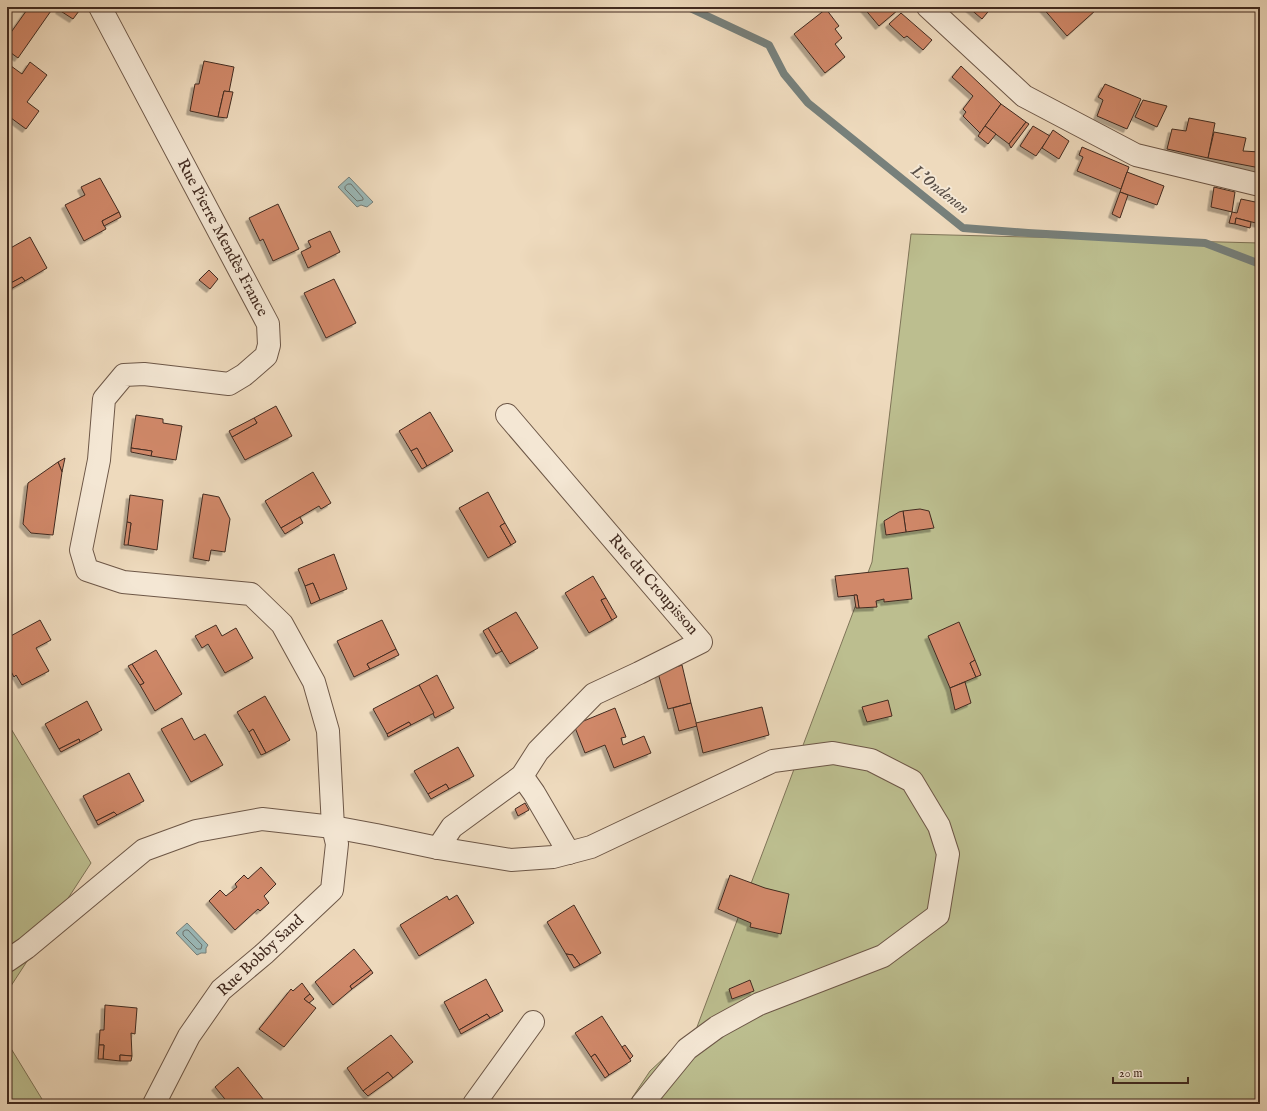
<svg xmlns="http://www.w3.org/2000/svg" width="1267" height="1111" font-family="'IM FELL English',serif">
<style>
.green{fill:#bcbe8f;stroke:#7f7458}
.water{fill:#9bb9b8;stroke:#77807b}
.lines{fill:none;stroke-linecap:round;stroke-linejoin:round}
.shore{stroke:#6e726c;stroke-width:1}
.stream{stroke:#77807b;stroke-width:8}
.building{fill:#d08869;stroke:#422b20;filter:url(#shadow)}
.minor-casing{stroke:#6d5747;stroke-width:24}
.minor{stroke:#f4e7d4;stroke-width:22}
.labels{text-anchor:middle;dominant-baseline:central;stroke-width:4;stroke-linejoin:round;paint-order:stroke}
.street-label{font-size:16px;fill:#422b20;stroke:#f4e7d4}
.water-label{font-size:17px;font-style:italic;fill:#584e46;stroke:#f4e7d4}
</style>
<defs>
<filter id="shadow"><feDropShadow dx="-3.5" dy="3.5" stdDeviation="0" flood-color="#0004"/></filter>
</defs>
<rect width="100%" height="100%" fill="#eedabd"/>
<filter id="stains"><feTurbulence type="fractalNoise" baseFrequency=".005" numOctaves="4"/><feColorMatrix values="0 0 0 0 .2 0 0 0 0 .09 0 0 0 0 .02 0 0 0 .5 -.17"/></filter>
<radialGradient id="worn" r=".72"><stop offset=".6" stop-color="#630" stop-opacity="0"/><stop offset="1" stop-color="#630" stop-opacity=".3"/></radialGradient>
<g class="green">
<path d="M911,234L1260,243V1104H628L650,1071L697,1027L872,562Z"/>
<path d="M7,722L91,863L7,992Z"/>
<path d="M7,1042L45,1104H7Z"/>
</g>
<g class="water">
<path d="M349,177L373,202L367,207L361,205L357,207L338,187Z"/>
<path d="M187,923L208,945L206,948V953H201L197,955L176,933Z"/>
</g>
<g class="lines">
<g class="shore">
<path d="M348,184H351L363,198V200L357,201L345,189V187Z"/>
<path d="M186,930H188L202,945L201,949H197L183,935V932Z"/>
</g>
<path class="stream" d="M687,7L690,8L769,45L784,74L808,103L963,228L1028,233L1205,243L1260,264"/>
</g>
<g class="building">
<path d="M29,7H51L53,8L18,58L7,50V38Z"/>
<path d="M61,7H73L79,11L73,19L59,10Z"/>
<path d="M863,7H895L898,10L879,26Z"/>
<path d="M968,7H992L982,19Z"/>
<path d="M1042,7H1093L1096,10L1067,36Z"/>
<path d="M826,9L839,26L835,29L842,38L835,44L845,57L825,73L794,34Z"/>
<path d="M901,13L932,40L923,50L907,36L904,38L889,24Z"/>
<path d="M204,61L234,67L229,92L224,91L218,117L190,111L195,84H199Z"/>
<path d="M30,62L47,75L27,102L39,111L26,129L7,115V63L22,74Z"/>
<path d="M961,66L1001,104L980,133L963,116L966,112L963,109L973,96L952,77Z"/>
<path d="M1105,84L1141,99L1127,129L1097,116L1103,100L1098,97Z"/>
<path d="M224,91L233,92L227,118L218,117Z"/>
<path d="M1143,100L1167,106L1157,127L1135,117Z"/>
<path d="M1001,104L1026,122L1009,144L985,126Z"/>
<path d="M1189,118L1215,123L1208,158L1167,149L1172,129L1186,131Z"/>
<path d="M1026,122L1029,124L1011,148L1009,144Z"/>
<path d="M985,126L996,134L988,144L978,136Z"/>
<path d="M1033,126L1050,136L1036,156L1020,146Z"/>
<path d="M1053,130L1069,141L1059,159L1042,148Z"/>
<path d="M1214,132L1246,138L1243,151L1260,152V168L1208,158Z"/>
<path d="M1082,147L1129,167L1121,189L1077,171L1083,157L1079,155Z"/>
<path d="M1127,172L1164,186L1157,205L1120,192Z"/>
<path d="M100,178L119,212L102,221L106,229L84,241L65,205L85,195L81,187Z"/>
<path d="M1214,187L1235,192L1232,212L1211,207Z"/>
<path d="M1120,192L1128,195L1120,218L1112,214Z"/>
<path d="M1241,199L1260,203V224L1236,218L1235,224L1229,223L1232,212L1237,213Z"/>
<path d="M278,204L299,249L273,261L263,239L260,241L249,218Z"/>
<path d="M119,212L121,217L104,226L102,221Z"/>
<path d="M1236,218L1251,222L1250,228L1235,224Z"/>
<path d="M330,231L340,252L308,268L301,252L311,247L308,241Z"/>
<path d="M30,237L47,268L25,281L22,277L7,285V250Z"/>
<path d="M209,270L218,279L210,289L199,280Z"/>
<path d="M22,277L25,281L7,291V285Z"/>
<path d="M334,279L356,323L326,338L304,293Z"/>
<path d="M276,406L292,436L245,460L232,437L257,423L254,418Z"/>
<path d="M430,412L453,451L427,466L417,448L411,451L399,431Z"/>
<path d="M136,415L163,419V423L182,426L176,460L151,456L152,451L131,448Z"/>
<path d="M254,418L257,423L232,437L229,431Z"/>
<path d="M131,448L152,451L151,456L131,452Z"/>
<path d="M417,448L427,466L422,469L411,451Z"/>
<path d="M65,458L62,472L58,462Z"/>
<path d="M58,462L62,472L53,535L31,533L23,524L28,483Z"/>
<path d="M313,472L331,503L321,509L319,506L281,528L265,501Z"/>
<path d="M488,492L505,523L500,526L511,545L488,558L459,508Z"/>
<path d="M203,494L219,497L230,519L225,552L211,550L209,561L193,558Z"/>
<path d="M130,495L163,500L157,550L128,545L131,523L127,522Z"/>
<path d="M920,509L929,511L934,528L906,532L903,511Z"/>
<path d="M903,511L906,532L886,535L884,521L899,512Z"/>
<path d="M300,517L303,523L285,534L281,528Z"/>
<path d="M127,522L131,523L128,545H124Z"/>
<path d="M505,523L516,542L511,545L500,526Z"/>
<path d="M334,554L347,589L320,600L313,583L305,586L298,569Z"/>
<path d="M908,568L912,599L884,602V599L876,601L877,607L859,608L857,595L838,597L835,576Z"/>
<path d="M593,576L606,598L601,600L612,620L589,633L565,593Z"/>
<path d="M313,583L320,600L311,604L305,586Z"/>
<path d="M854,595H857L859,608H856Z"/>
<path d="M606,598L617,617L612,620L601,600Z"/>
<path d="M516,612L538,648L510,664L488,628Z"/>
<path d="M40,620L51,640L36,648L49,671L22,685L16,675L14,677L7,664V638Z"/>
<path d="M382,620L396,649L367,664L370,669L354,677L337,641Z"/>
<path d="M959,622L975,660L970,663L976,677L950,688L928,636Z"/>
<path d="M216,625L222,636L236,628L253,658L225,673L208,644L202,648L195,636Z"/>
<path d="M488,628L502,651L496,654L483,631Z"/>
<path d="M396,649L399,655L370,669L367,664Z"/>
<path d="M156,650L182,694L155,711L140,685L144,683L132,664Z"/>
<path d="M975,660L981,675L976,677L970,663Z"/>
<path d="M132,664L144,683L140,685L128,666Z"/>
<path d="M682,665L691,703L668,709L658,673Z"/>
<path d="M437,675L454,708L435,718L419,685Z"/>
<path d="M965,682L971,703L955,710L950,688Z"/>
<path d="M419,685L434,713L411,725L409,722L387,734L373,709Z"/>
<path d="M265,696L290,740L266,753L253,729L249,732L237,712Z"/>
<path d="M888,700L892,716L867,722L862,707Z"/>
<path d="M87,701L102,730L80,742L79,739L59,749L45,724Z"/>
<path d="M691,703L697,726L679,731L673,708Z"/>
<path d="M762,707L769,735L703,753L696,723Z"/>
<path d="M615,708L626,737L621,738L623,745L644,736L651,753L614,768L605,745L585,753L574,725Z"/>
<path d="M182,718L194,740L205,734L223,765L191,782L161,729Z"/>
<path d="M409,722L411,725L388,737L387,734Z"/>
<path d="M253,729L266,753L261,755L249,732Z"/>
<path d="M79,739L80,742L61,752L59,749Z"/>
<path d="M458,747L474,776L449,789L446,784L428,794L414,771Z"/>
<path d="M129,773L144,801L117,815L114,812L96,821L83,796Z"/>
<path d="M446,784L449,789L431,799L428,794Z"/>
<path d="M525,803L529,810L518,816L515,809Z"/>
<path d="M114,812L117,815L98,825L96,821Z"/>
<path d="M261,867L276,884L264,896L269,903L260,911L258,909L235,930L209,901L220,890L226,896L237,887L235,884L244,875L248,879Z"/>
<path d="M730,875L765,888L789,894L781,934L750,927L751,923L718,909Z"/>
<path d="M457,895L474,923L419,956L400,925L447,896L449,900Z"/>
<path d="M574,905L601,953L580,965L573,955L566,954L547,922Z"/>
<path d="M354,949L371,970L350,986L352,989L333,1005L315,982Z"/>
<path d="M566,954L573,955L580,965L574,968Z"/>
<path d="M371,970L373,973L352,989L350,986Z"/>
<path d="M486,979L503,1011L490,1018L487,1014L459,1030L444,1002Z"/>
<path d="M750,980L754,991L732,999L729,989Z"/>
<path d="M302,983L310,994L304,999L316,1008L284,1047L259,1029L291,989L293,991Z"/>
<path d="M310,994L314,999L309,1003L304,999Z"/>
<path d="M105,1005L137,1008L135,1034L131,1033L132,1056L120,1055V1061L103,1059L104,1045H99L100,1030H104Z"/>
<path d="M487,1014L490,1018L461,1034L459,1030Z"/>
<path d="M602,1016L631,1061L609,1075L595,1054L591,1057L575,1033Z"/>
<path d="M391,1035L413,1062L393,1078L388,1072L363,1091L347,1068Z"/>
<path d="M99,1045H104L103,1059H98Z"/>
<path d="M625,1045L633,1056L630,1059L622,1047Z"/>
<path d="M595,1054L609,1075L605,1078L591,1057Z"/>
<path d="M120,1055L132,1056L131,1061H120Z"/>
<path d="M238,1067L267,1104H229L215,1087Z"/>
<path d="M388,1072L393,1078L368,1096L363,1091Z"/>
</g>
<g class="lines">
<g class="minor-casing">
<g id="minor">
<path d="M100,7L268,324L269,345L266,356L244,375L229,384L144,374L124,375L104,399L99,460L81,550L87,570L123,582L251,594L282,624L314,682L328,731L333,827L337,844L332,890L265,953L221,990L189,1036L154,1104"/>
<path d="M928,7L1024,96L1136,155L1260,185"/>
<path d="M522,776L534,793L569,853"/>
<path d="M438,848L452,827L522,776L538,751L594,694L639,673L701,642L507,415"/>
<path d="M7,961L26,948L144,850L196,831L262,819L333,827L376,835L438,848L511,860L553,857L591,847L773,761L833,753L871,760L912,781L939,826L948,854L938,915L883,956L759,1004L717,1027L687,1049L642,1104"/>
<path d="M474,1104L533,1022"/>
</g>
</g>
<use href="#minor" class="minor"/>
</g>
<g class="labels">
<g class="street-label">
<text transform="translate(222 238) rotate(62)">Rue Pierre Mendès France</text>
<text transform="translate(653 585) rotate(49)">Rue du Croupisson</text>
<text transform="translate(261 956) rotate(-43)">Rue Bobby Sand</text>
</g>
<g class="water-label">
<text transform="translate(940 190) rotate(38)">L'Ondenon</text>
</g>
</g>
<rect width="1267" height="1111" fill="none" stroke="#eedabd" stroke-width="24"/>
<rect x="8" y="8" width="1251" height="1095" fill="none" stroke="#422b20" stroke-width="2"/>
<rect x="12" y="12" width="1243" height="1087" fill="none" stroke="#422b20"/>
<path d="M1113 1077v6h75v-6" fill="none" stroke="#422b20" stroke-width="2"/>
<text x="1119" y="1077" font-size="12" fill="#422b20" stroke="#f4e7d4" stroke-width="3" paint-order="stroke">20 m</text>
<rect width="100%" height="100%" filter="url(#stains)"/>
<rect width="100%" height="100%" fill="url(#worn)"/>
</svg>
